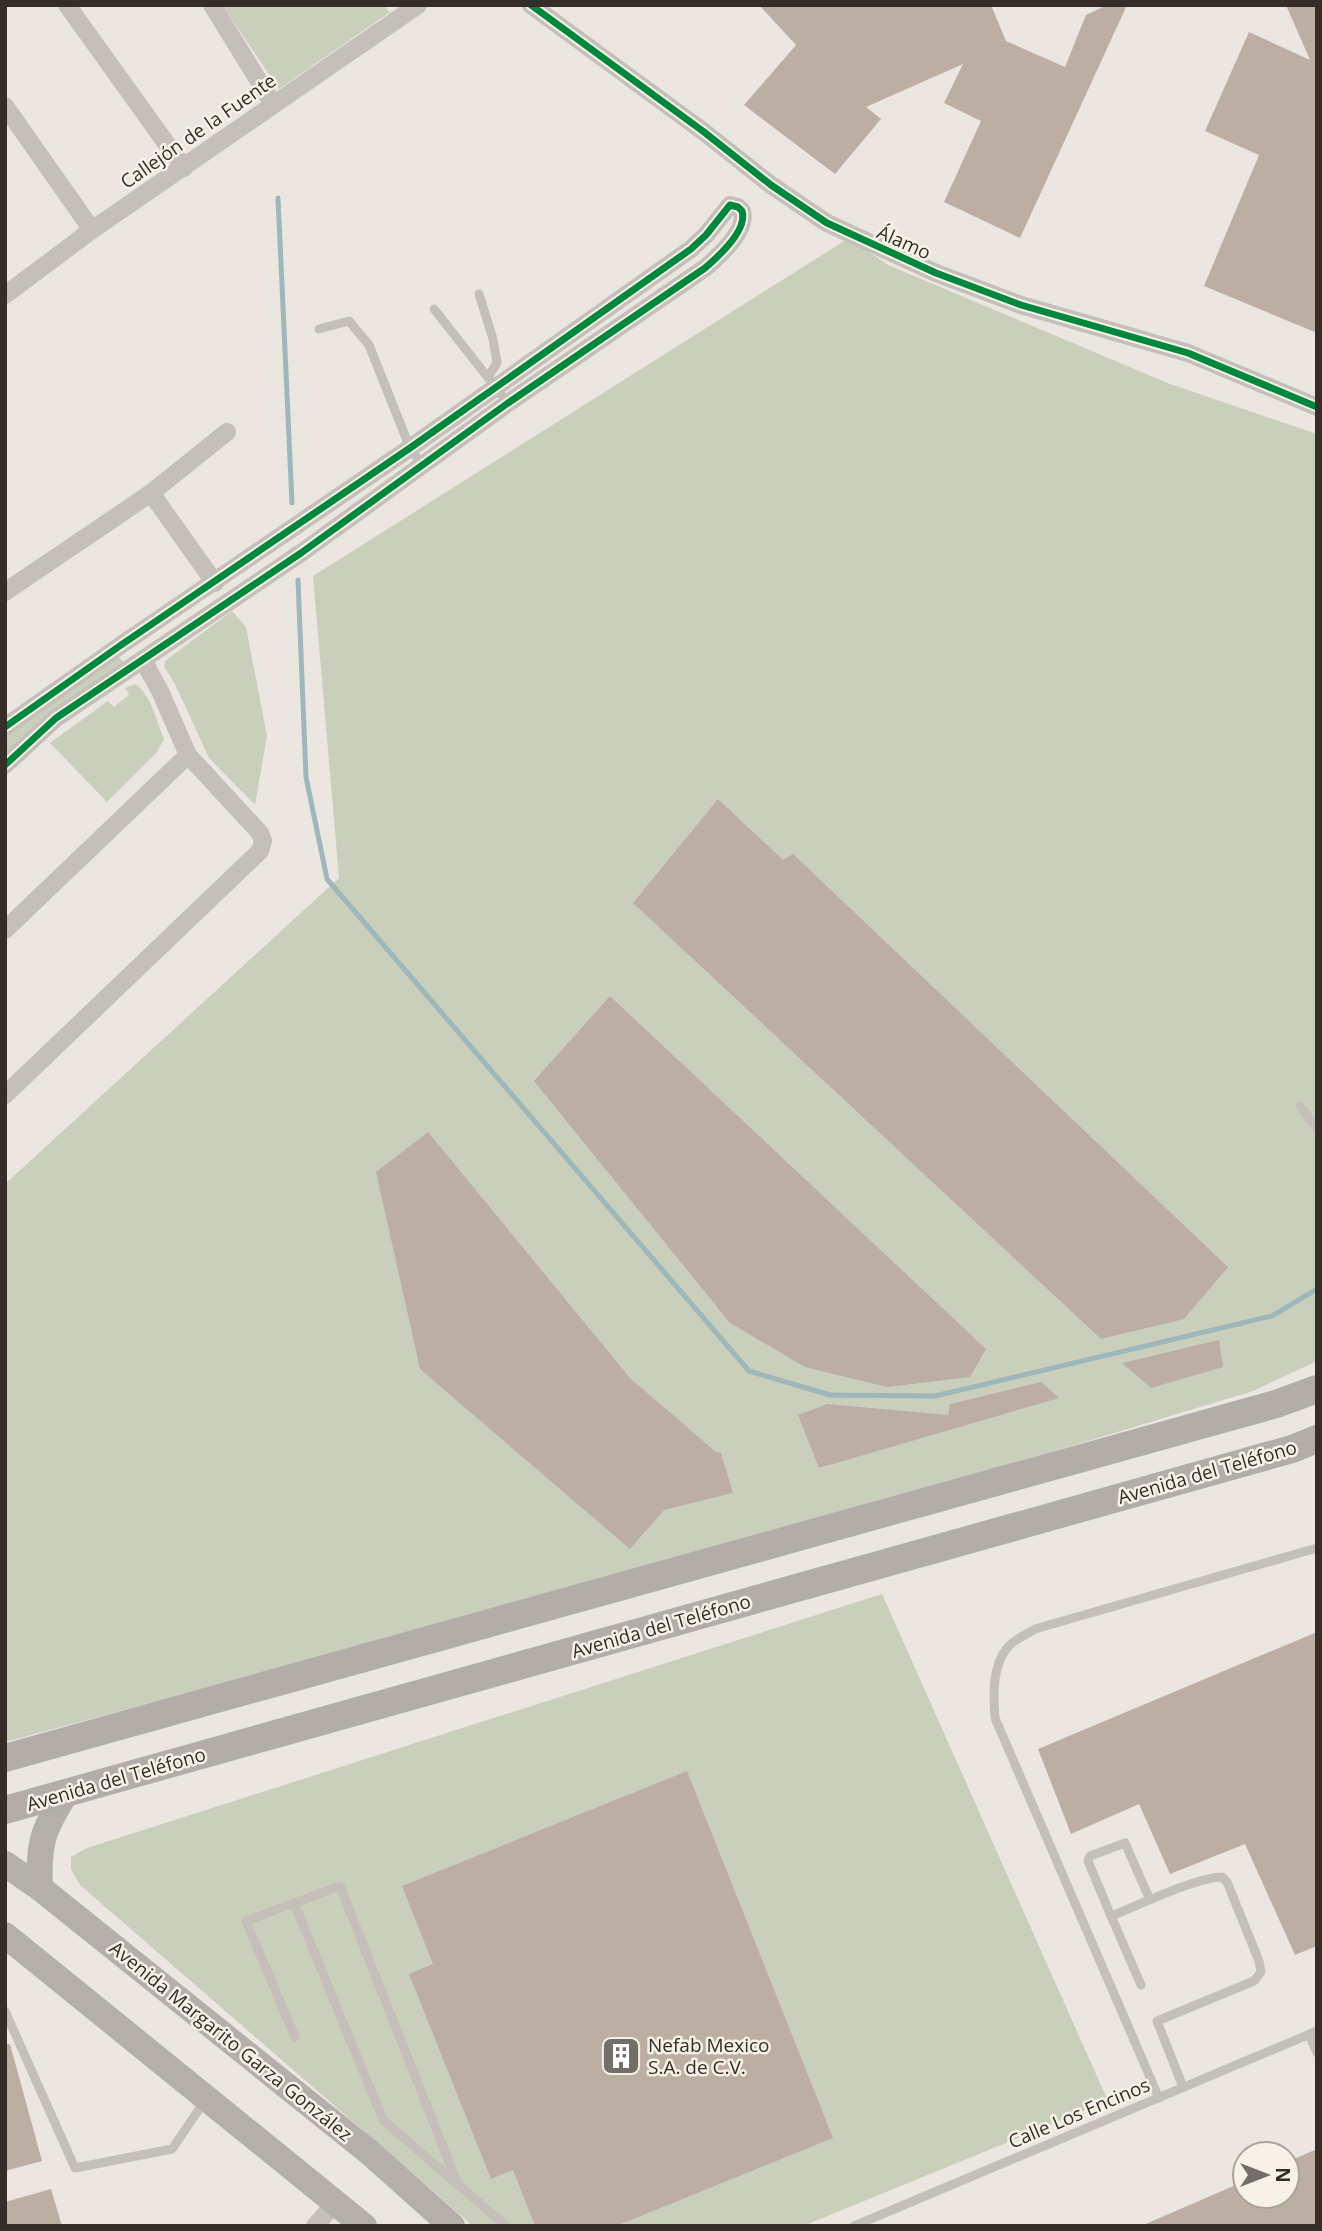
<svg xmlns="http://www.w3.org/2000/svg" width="1322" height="2231" font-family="'Open Sans',sans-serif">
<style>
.green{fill:#cacfbb}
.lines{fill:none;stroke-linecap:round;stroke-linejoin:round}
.stream{stroke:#9eb7ba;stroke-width:5}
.building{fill:#bdaea4}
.lane{stroke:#c4bfb9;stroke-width:9}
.street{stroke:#c4bfb9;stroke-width:18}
.secondary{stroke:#b4afaa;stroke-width:26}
.primary{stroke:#b2ada8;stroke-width:28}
.cycleway-casing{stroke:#f7f2e7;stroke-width:11}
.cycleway{stroke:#00873e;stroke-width:7}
.labels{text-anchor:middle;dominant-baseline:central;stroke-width:5;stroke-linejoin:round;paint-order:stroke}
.street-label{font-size:19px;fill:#342d28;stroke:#f7f2e7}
.poi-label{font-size:19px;fill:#342d28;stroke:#f7f2e7;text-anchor:start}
</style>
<rect width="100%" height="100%" fill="#ebe7e0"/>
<g class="green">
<path d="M222,5H383L390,12L279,89Z"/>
<path d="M849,238L888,265L1170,384L1317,434V1361L1253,1391L811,1525L5,1742V1184L339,878L313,576Z"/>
<path d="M232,611L246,627L267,736L255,805L209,758L175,684L164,667L165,661Z"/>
<path d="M117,655L125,664L5,756V735Z"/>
<path d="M135,684C151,694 157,722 164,739L157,752L107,802L50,743L108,701L114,707L129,695L125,688Z"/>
<path d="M882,1594L1108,2101L803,2226H473L80,1885L71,1869V1857L87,1848Z"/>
</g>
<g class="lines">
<g class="stream">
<path d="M278,198L292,503"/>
<path d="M298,580L306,777L327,879L749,1371L830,1395L935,1396L1272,1316L1317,1289"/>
</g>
</g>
<g class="building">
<path d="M759,5H991L1006,41L1065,67L1086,15L1107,5H1127L1020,238L944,202L981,121L944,103L963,64L866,107L881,119L835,174L744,105L796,45Z"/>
<path d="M1286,5H1317V333L1204,286L1259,155L1205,131L1249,32L1310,60Z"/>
<path d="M718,799L783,860L793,854L1228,1267L1184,1319L1101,1339L633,903Z"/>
<path d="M610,996L986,1349L970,1377L887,1387L805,1367L730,1323L534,1081Z"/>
<path d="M428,1132L630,1378L716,1452L721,1453L733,1493L664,1510L630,1549L420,1369L376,1172Z"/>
<path d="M1219,1340L1223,1367L1151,1388L1122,1363Z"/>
<path d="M1041,1382L1059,1398L819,1468L798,1415L827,1404L948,1415L950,1404Z"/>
<path d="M1317,1632V1946L1295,1955L1245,1844L1170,1874L1139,1804L1071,1834L1038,1749Z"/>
<path d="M687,1771L833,2138L616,2226H535L513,2170L491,2179L409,1974L433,1964L402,1886Z"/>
<path d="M5,2044H10L42,2161L5,2171Z"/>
<path d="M1317,2149V2226H1141L1245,2181V2196H1287V2162Z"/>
<path d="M51,2189L62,2226H5V2202Z"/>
</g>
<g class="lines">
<g class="lane">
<path d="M479,294L493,339L497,363L488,377"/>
<path d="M434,309L508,403"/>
<path d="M319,329L349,321L369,345L410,448L422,465"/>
<path d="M1300,1106L1317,1129"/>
<path d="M1150,1900L1125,1843L1090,1856L1088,1861L1111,1916C1137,1906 1197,1877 1222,1877L1227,1882L1259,1961L1261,1972L1254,1981L1157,2021L1183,2087"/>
<path d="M294,1903L383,2120L506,2226"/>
<path d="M1111,1916L1141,1985"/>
<path d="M5,2011L75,2168L172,2149L204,2102"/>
<path d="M1309,2035L1317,2053"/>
<path d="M295,2037L246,1921L340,1886L458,2185"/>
<path d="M1159,2098L995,1718C993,1694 992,1661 1011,1644C1018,1638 1027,1634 1035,1629L1317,1548"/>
<path d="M854,2226L1317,2031"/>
</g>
<g class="street">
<path d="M67,5L184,168"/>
<path d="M212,5L273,104"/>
<path d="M531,5L704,132L771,185L827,223L936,273L1021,305L1188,353L1317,407"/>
<path d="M5,106L92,230"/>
<path d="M5,295L92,230L418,5"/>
<path d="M151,493L215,583"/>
<path d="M5,592L151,493L227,432"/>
<path d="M5,727L121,645L410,448L691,249L706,235L730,205L738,207L742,211C748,230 719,256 705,268L508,403L301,553L56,718L5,765"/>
<path d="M5,930L188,755"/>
<path d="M5,1095L260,851L263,841L260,833L188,755L160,691L143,660"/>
<path d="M315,2226L336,2202"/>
</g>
<g class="secondary">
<path d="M5,1864L40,1888L369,2152L452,2226"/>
<path d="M40,1888C38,1844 42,1831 66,1793"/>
<path d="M5,1935L364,2226"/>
</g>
<g class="primary">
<path d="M5,1758L1276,1404L1317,1389"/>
<path d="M5,1810L1292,1449L1317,1439"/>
</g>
<g class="cycleway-casing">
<g id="cycleway">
<path d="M531,5L704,132L771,185L827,223L936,273L1021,305L1188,353L1317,407"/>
<path d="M5,727L121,645L410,448L691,249L706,235L730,205L738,207L742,211C748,230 719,256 705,268L508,403L301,553L56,718L5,765"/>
</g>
</g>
<use href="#cycleway" class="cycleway"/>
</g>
<defs>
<g id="building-square" transform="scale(2.0125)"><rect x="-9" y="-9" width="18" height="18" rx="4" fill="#746e68" stroke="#f7f2e7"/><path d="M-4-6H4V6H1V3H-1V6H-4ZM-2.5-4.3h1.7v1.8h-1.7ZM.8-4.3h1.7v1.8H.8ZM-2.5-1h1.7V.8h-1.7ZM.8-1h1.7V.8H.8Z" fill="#fff"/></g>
</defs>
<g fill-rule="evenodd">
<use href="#building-square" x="621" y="2056"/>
</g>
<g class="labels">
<g class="street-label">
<text transform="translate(198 131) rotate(-35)">Callejón de la Fuente</text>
<text transform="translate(904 242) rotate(24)">Álamo</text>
<text transform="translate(1207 1472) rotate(-16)">Avenida del Teléfono</text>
<text transform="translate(661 1626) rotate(-16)">Avenida del Teléfono</text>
<text transform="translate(116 1779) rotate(-16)">Avenida del Teléfono</text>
<text transform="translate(231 2041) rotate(39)">Avenida Margarito Garza González</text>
<text transform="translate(1079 2113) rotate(-23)">Calle Los Encinos</text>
</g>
<g class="poi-label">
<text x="648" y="2045">Nefab Mexico<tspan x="648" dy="22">S.A. de C.V.</tspan></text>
</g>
</g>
<rect width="1322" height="2231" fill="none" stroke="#342d28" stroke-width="14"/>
<g transform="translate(1266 2175) rotate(90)"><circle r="33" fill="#f7f2e7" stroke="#a9a39b" stroke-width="2"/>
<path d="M0-5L12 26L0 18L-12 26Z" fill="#746e68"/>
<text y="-10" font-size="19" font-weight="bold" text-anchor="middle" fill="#342d28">N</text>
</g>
</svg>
